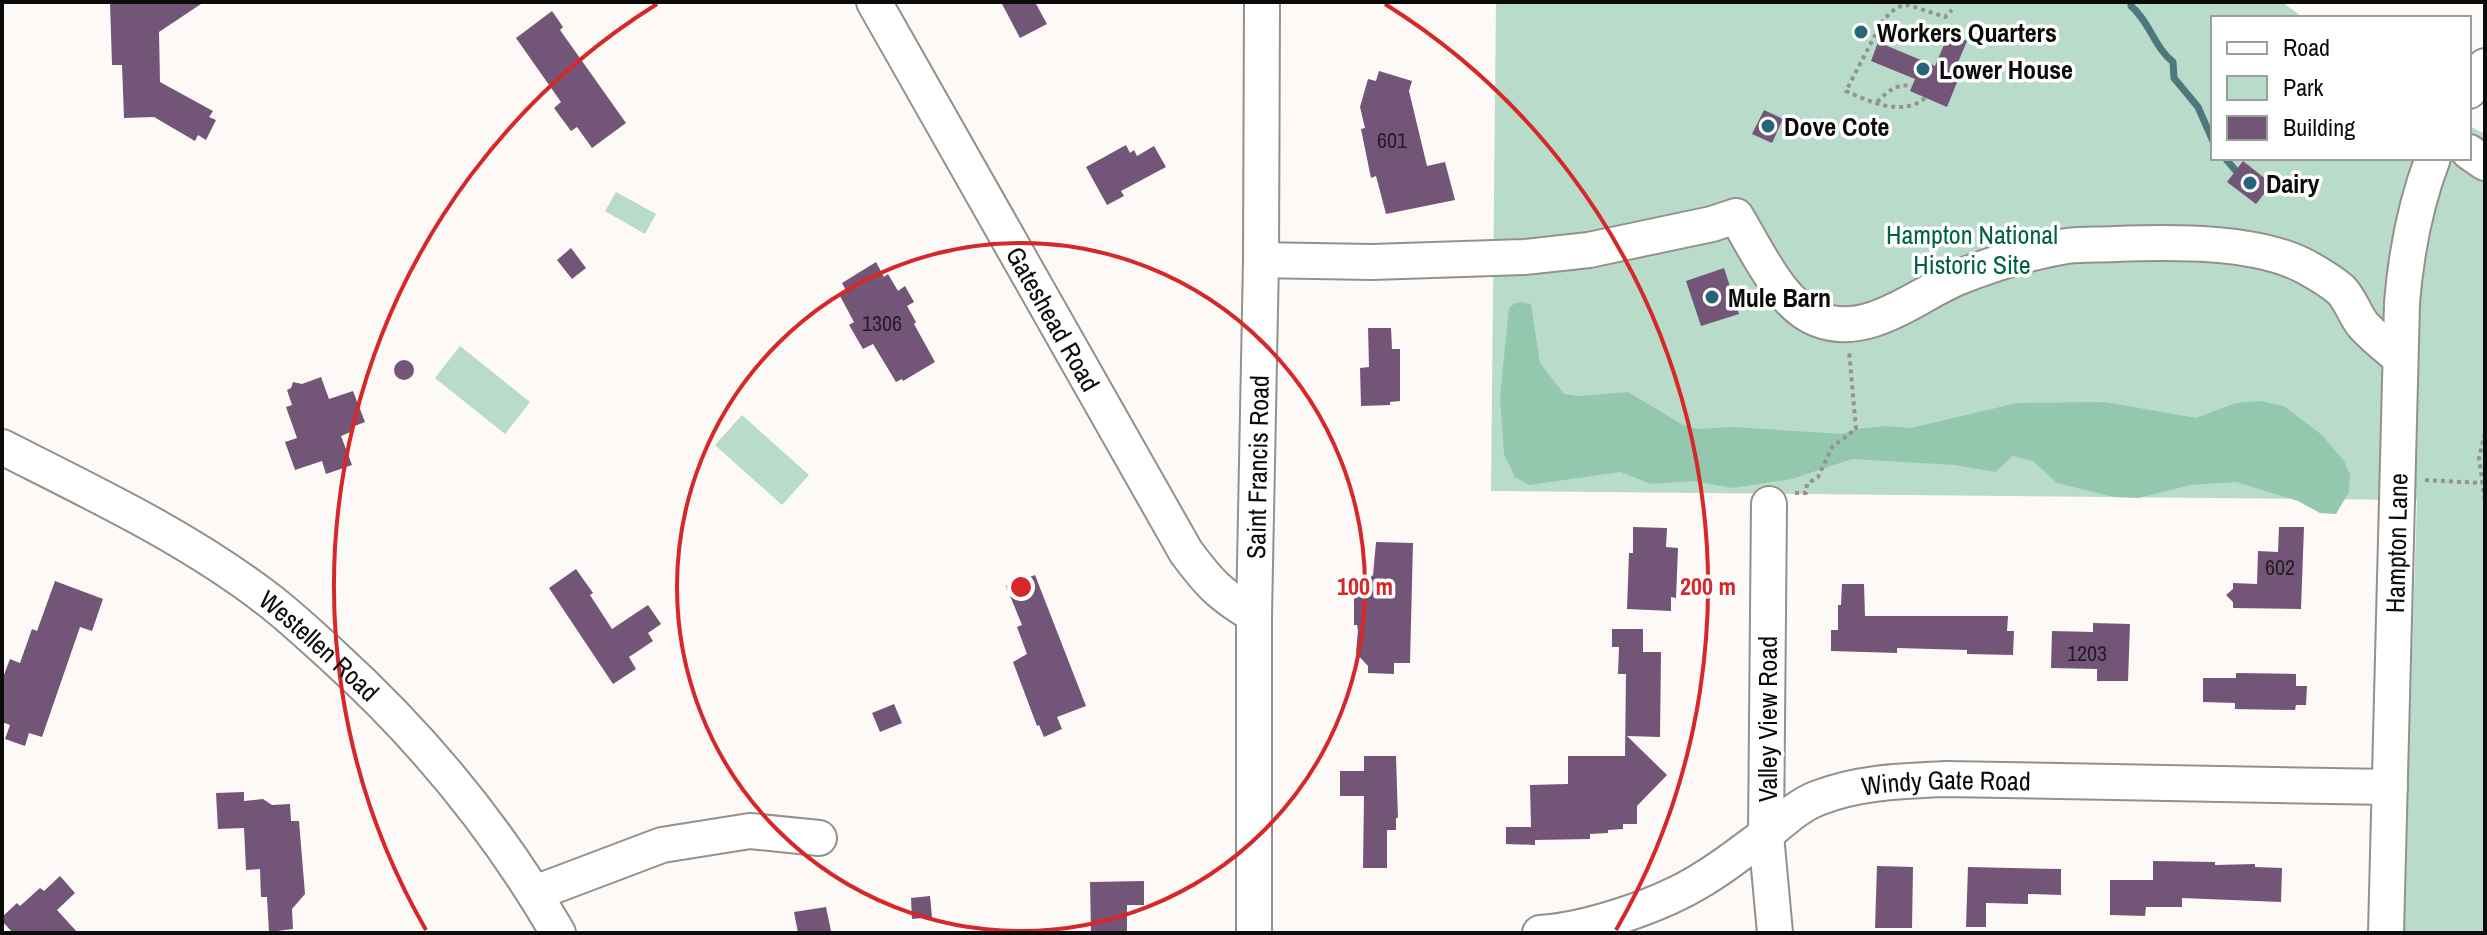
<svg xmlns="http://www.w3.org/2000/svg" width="2487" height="935" font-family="'Archivo Narrow',sans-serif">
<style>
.green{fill:#b8dcc9}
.forest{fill:#94c8ae}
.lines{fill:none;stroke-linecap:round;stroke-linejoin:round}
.stream{stroke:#4c787e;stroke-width:7}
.building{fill:#735578}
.minor-casing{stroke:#93908e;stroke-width:38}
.path{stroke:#959391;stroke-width:4;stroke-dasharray:4 4;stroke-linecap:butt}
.minor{stroke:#fff;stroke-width:34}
.ring{fill:none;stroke:#d62828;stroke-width:4}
.poi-dot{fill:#25647a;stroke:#fff;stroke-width:3}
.labels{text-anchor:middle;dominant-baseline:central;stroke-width:7;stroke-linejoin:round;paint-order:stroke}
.number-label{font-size:22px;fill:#261e26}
.poi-label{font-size:26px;font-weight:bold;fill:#0c0b0b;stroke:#fff;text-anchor:start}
.park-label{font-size:26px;fill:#006242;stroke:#fff}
.street-label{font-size:26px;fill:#0c0b0b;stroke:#fff}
.centre{fill:#d62828;stroke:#fff;stroke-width:4}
.ring-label{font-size:24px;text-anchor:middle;font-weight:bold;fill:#d62828;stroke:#fff;stroke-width:7;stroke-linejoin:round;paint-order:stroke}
</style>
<rect width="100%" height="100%" fill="#fcf9f6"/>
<g class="green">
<path d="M1496,2H2282L2304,18H2213V158H2469V126L2485,134V933H2403L2417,500L1491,491Z"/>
<path d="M616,192L656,214L645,234L605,211Z"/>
<path d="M460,346L530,402L505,434L435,378Z"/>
<path d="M742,415L809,475L782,505L715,445Z"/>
</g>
<path class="forest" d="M1523,302L1531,304L1540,363L1564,394L1579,396L1628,392L1683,425L1698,429L1731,427L1843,434L1856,429L1886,426L1911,428L2017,403L2105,402L2196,418L2236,403L2260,401L2284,406L2322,435L2344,461L2350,475L2349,492L2336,514L2320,513L2298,501L2236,482L2190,485L2139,498L2114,497L2057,483L2033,461L2013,456L1995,472L1954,465L1852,459L1792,479L1733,488L1693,481L1651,484L1620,472L1529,485L1515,477L1504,454L1500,397L1509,308L1515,303Z"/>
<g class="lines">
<g class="stream">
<path d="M2131,2V6C2150,22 2154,47 2173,62L2174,78L2198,107L2213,141"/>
<path d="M2225,158L2236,171"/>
</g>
</g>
<g class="building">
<path d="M110,2H204L159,32L160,82L213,111L209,117L216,120L206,140L198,135L195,141L154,117L124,118L122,65H112Z"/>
<path d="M1001,2H1035L1047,24L1020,38Z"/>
<path d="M552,11L563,27L560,30L626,123L592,148L577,127L571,131L554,108L561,102L516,38Z"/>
<path d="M1949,33L1967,41L1954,72L1960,75L1947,107L1910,91L1915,79L1871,61L1878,42L1935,66Z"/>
<path d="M1379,71L1412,81L1409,91L1427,166L1445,162L1455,200L1386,214L1376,176L1371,178L1361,129L1365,128L1360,107L1368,79L1376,81Z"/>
<path d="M1764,110L1783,119L1772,143L1752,134Z"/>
<path d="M1126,145L1130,153L1134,150L1137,156L1154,146L1166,167L1121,191L1124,196L1107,205L1086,167Z"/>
<path d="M2243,161L2272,184L2256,204L2227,182Z"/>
<path d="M571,248L586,268L572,279L557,260Z"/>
<path d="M876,262L884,277L888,274L898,291L905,286L914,302L907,306L916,322L914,324L935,362L903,381L902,379L896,382L873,344L863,349L849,325L854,322L840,296L847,292L842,283Z"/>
<path d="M1724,268L1739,314L1701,326L1686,281Z"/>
<path d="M1368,328H1391L1392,349H1400V401L1390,402V405L1361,406L1360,368L1369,367Z"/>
<circle cx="404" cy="370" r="10"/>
<path d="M321,377L329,399L353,391L365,422L352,427L353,431L341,436L352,465L326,474L322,461L295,470L285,442L297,438L286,407L292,405L287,390L291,388L293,382L302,384Z"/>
<path d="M1633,527L1667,528L1666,547L1678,548L1676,598L1671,597V611L1627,609L1629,553H1633Z"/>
<path d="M2279,527H2304L2301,609L2233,608V602L2226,595L2233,589V583L2257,584L2258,551L2278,552Z"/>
<path d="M1376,542L1413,543L1410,663H1394V674L1368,673V666L1356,653L1358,630L1357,625H1354V596H1363V584L1373,575Z"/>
<path d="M576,569L593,593L590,595L612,629L648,605L661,624L648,633L653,641L629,657L636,669L613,684L549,588Z"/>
<path d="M1035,575L1086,706L1057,717L1062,729L1044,737L1039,725L1037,726L1013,662L1027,654L1017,627L1022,625L1006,586Z"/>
<path d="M55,581L103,599L92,631L80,627L42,737L29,733L25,746L5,739L10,725L2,722V680L10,659L20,663L32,629L37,631Z"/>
<path d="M1842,584H1864L1865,616H2008L2007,631H2014L2013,655L1967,654V650L1897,648V653L1831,651V630H1838V605H1841Z"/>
<path d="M2093,623L2130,624L2128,681H2097V669L2051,668L2052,631L2093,632Z"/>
<path d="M1612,629H1643V652H1661L1660,737L1627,736L1667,775L1637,806V824H1623V829L1608,830V833L1590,834V839L1535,840V845L1506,844V827H1531L1530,785L1568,784V756H1625L1626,674H1618L1619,647H1612Z"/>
<path d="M2236,673L2296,674V686H2307L2306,705H2296L2295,710L2235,709V703L2203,702V678H2236Z"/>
<path d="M894,704L902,723L880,732L872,713Z"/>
<path d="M1364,756H1396L1398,818H1396V830H1387V868H1363L1364,796H1340V771H1364Z"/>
<path d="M244,792V801L263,799L272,805L290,804L291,821H299L305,894L292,909L293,929L269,932L267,897H261L260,869L246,870L244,828L218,829L216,793Z"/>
<path d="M2153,861L2215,862V865L2255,864V867L2282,868L2281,902L2182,898V907H2146L2145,916L2110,915V880H2153Z"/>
<path d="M1877,866L1913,867L1912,928H1875Z"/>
<path d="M1968,867L2061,869V895L2028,894V904L1986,903V927H1966Z"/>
<path d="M60,876L75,893L57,910L78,933H13L2,921V917L17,903L20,906L40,888L44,891Z"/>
<path d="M1144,881V905H1127V933H1091L1090,882Z"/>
<path d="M930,896L932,917L912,919L911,898Z"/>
<path d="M826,907L831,931L798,933L794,912Z"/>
</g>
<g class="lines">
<g class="minor-casing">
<g id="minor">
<path id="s1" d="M874,2L1186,552C1209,583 1220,595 1254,615"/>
<path d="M2469,91L2485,66"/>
<path d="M2469,152L2485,163"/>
<path d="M1261,260L1372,262L1524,257L1589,250L1712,224L1736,216C1756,249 1781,305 1817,319C1867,339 1913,297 1957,278C1992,264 2029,252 2067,246C2083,244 2099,245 2115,244C2171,242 2256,240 2306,267C2317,273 2332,282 2341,290C2351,300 2355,316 2364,326C2375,338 2388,348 2400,358"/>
<path id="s2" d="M2,447C93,493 189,538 270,601C292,618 313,638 334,657C423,738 498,829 558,933"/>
<path d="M1769,504L1766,835L1775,933"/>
<path d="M535,893L662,845L750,831L819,838"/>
<path id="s3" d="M1254,933V615L1261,260L1262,2"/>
<path id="s4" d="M1540,933C1588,930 1662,905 1703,879C1720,869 1737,856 1753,844C1775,829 1794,807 1818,798C1859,782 1902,781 1945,779L2390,787"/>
<path id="s5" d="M2386,933L2402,303C2406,253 2415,205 2433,158"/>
</g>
</g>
<g class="path">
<path d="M1925,98C1903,117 1870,102 1846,91L1883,20L1897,7L1909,5L1945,17L1952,10"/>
<path d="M1877,102C1889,90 1895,85 1912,85"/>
<path d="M2485,433L2479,458L2485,501"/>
<path d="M2425,480L2482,483"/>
<path d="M1795,493H1806L1807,484L1818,477L1832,447L1856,429L1849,350"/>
</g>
<use href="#minor" class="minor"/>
</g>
<g class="ring">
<circle cx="1021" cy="587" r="344"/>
<path d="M426 930A687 687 0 0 1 657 4M1385 4A687 687 0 0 1 1616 930"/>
</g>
<g class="poi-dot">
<circle cx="1861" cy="32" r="8"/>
<circle cx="1923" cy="69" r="8"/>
<circle cx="1768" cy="126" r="8"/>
<circle cx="2250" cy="183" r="8"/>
<circle cx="1712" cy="297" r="8"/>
</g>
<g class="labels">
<g class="number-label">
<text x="1392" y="140">601</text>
<text x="882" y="323">1306</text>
<text x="2280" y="567">602</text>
<text x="2087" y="653">1203</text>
</g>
<g class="poi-label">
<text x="1877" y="32">Workers Quarters</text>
<text x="1939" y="69">Lower House</text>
<text x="1784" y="126">Dove Cote</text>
<text x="2266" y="183">Dairy</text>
<text x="1728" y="297">Mule Barn</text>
</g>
<g class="park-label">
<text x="1972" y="234">Hampton National<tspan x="1972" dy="30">Historic Site</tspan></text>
</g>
<g class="street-label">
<text stroke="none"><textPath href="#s1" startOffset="364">Gateshead Road</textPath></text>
<text stroke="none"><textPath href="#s3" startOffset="466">Saint Francis Road</textPath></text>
<text stroke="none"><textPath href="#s5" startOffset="390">Hampton Lane</textPath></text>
<text stroke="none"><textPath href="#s2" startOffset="376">Westellen Road</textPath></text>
<text transform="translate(1767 719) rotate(-90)">Valley View Road</text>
<text stroke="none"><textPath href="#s4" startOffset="444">Windy Gate Road</textPath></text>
</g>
</g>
<circle cx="1021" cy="587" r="12" class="centre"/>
<g class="ring-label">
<text x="1365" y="595">100 m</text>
<text x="1708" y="595">200 m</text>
</g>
<rect width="2487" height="935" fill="none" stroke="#0c0b0b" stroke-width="8"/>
<rect x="2211" y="16" width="260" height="144" fill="#ffffff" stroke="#9e9d9d" stroke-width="2"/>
<rect x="2227" y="42" width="40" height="12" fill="#ffffff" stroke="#9e9d9d" stroke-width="2"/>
<text x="2283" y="56" font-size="24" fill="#0c0b0b">Road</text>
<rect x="2227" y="76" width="40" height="24" fill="#b8dcc9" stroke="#9e9d9d" stroke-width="2"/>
<text x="2283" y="96" font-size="24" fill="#0c0b0b">Park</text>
<rect x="2227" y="116" width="40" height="24" fill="#735578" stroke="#9e9d9d" stroke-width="2"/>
<text x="2283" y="136" font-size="24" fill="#0c0b0b">Building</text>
</svg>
